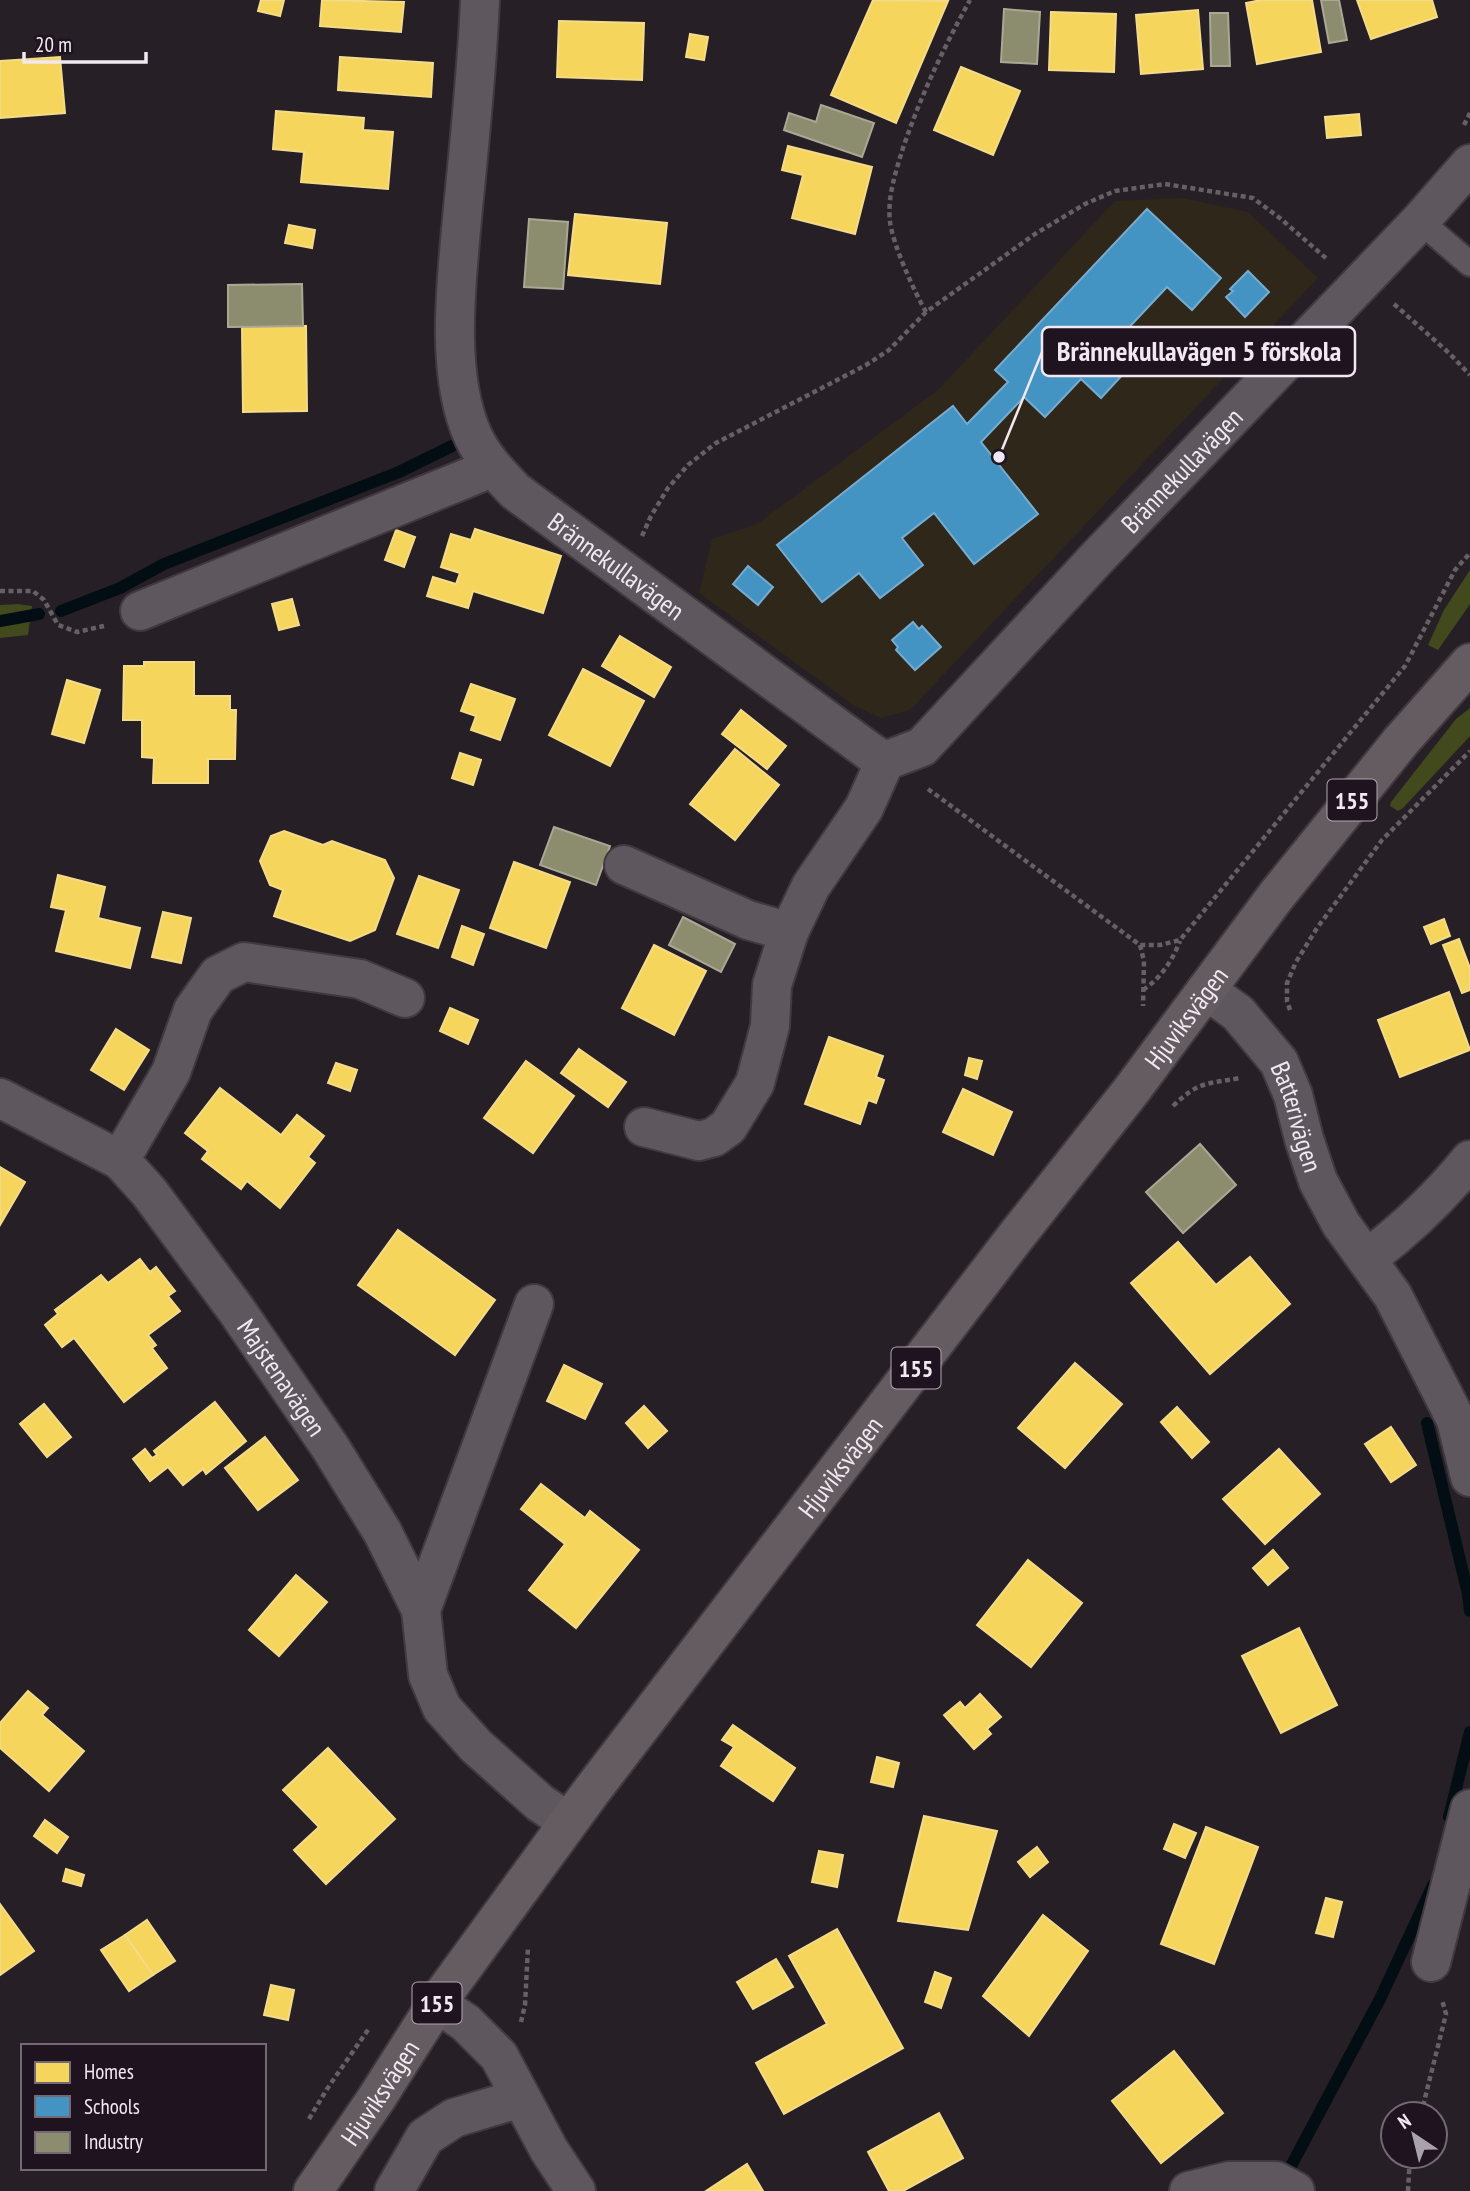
<svg xmlns="http://www.w3.org/2000/svg" width="1470" height="2191" font-family="'PT Sans Narrow',sans-serif">
<style>
.education{fill:#2f2719}
.green{fill:#42491c}
.homes{fill:#f6d55c;stroke:#f4db89;stroke-width:2}
.schools{fill:#4393c3;stroke:#77acd1;stroke-width:2}
.industry{fill:#8c8c6e;stroke:#aaa895;stroke-width:2}
.lines{fill:none;stroke-linecap:round;stroke-linejoin:round}
.stream{stroke:#030d14;stroke-width:12}
.service-casing{stroke:#403a40;stroke-width:28}
.minor-casing{stroke:#403a40;stroke-width:42}
.primary-casing{stroke:#403a40;stroke-width:42}
.path{stroke:#646064;stroke-width:4.5;stroke-dasharray:5 3.5;stroke-linecap:butt}
.service{stroke:#5e585e;stroke-width:24}
.minor{stroke:#5e585e;stroke-width:38}
.primary{stroke:#655c61;stroke-width:38}
.labels{text-anchor:middle;dominant-baseline:central;stroke-width:7;stroke-linejoin:round;paint-order:stroke}
.shield{fill:#1f1320;stroke:#b2a8b2;stroke-width:2}
.shield-label{font-size:24px;font-weight:bold;fill:#f1e8f1}
.street-label{font-size:26px;fill:#f1e8f1;stroke:#1f1320}
.leader{fill:none;stroke:#f1e8f1;stroke-width:2.5}
.callout-dot{fill:#f1e8f1;stroke:#1f1320;stroke-width:2.5}
.callout{fill:#1f1320;stroke:#f1e8f1;stroke-width:2.5}
.callout-label{font-size:28px;text-anchor:middle;font-weight:bold;fill:#f1e8f1}
</style>
<rect width="100%" height="100%" fill="#262026"/>
<path class="education" d="M1182,198L1248,212L1318,278L910,710L881,718L855,706L699,593L712,539L757,524L938,390L1115,201Z"/>
<g class="green">
<path d="M1470,570V604L1438,650L1428,645L1444,610Z"/>
<path d="M18,604L32,606L28,635L0,638V605Z"/>
<path d="M1470,708V736L1403,808L1398,811L1390,806L1391,802L1456,719Z"/>
</g>
<g class="homes">
<path d="M261,0H284L280,16L258,11Z"/>
<path d="M322,0L404,2L401,32L320,26Z"/>
<path d="M873,0L948,1L896,123L831,95Z"/>
<path d="M1261,0H1312L1321,52L1257,64L1246,3Z"/>
<path d="M1357,0H1432L1437,17L1371,39Z"/>
<path d="M1198,10L1203,69L1141,74L1136,15Z"/>
<path d="M1051,12L1116,14L1114,72L1049,70Z"/>
<path d="M559,21L644,23L642,80L557,77Z"/>
<path d="M690,34L708,37L704,60L686,57Z"/>
<path d="M60,57L65,113L0,118V61Z"/>
<path d="M340,57L433,63L431,97L338,90Z"/>
<path d="M961,67L1020,91L993,155L934,130Z"/>
<path d="M276,111L364,118L363,130L393,132L388,189L301,182L304,152L273,149Z"/>
<path d="M1359,114L1361,135L1327,138L1325,117Z"/>
<path d="M788,146L872,167L855,234L792,218L803,175L782,170Z"/>
<path d="M575,214L667,223L660,284L568,275Z"/>
<path d="M289,225L315,230L312,248L285,243Z"/>
<path d="M242,326H306L307,411L243,412Z"/>
<path d="M475,529L561,556L543,613L473,591L468,608L427,596L433,577L456,584L460,573L441,567L451,534L471,540Z"/>
<path d="M396,530L415,537L404,567L385,560Z"/>
<path d="M292,599L299,625L279,630L272,604Z"/>
<path d="M620,636L671,667L654,697L602,666Z"/>
<path d="M144,662H194V696H230V710H236L235,759H208V783H153L154,758L142,757V720H123L124,666H144Z"/>
<path d="M583,669L644,701L610,766L549,735Z"/>
<path d="M67,680L100,690L84,743L52,734Z"/>
<path d="M471,684L515,699L500,740L471,730L476,716L461,711Z"/>
<path d="M741,710L786,746L767,769L722,734Z"/>
<path d="M735,749L779,785L735,840L690,804Z"/>
<path d="M460,753L481,760L473,785L452,778Z"/>
<path d="M284,831L323,845L332,841L385,860L394,878L375,930L350,941L274,916L283,890L270,885L260,861L271,836Z"/>
<path d="M514,862L570,882L546,948L490,928Z"/>
<path d="M58,875L105,887L98,918L140,928L130,968L56,951L66,910L51,907Z"/>
<path d="M419,876L459,890L438,948L397,934Z"/>
<path d="M163,912L191,918L181,963L152,957Z"/>
<path d="M1444,919L1450,936L1431,944L1424,927Z"/>
<path d="M462,926L484,934L473,965L452,957Z"/>
<path d="M1459,939L1470,968V990L1462,993L1443,945Z"/>
<path d="M654,945L706,971L674,1035L622,1008Z"/>
<path d="M1449,992L1470,1050L1400,1077L1378,1020Z"/>
<path d="M450,1008L478,1020L468,1044L440,1031Z"/>
<path d="M116,1029L149,1050L124,1090L91,1070Z"/>
<path d="M829,1037L883,1056L876,1077L884,1080L876,1103L868,1100L860,1124L805,1104Z"/>
<path d="M579,1049L626,1082L608,1107L561,1073Z"/>
<path d="M969,1058L982,1061L977,1079L965,1075Z"/>
<path d="M526,1061L574,1096L533,1153L484,1118Z"/>
<path d="M336,1063L357,1070L350,1091L328,1083Z"/>
<path d="M220,1088L281,1135L297,1115L324,1136L308,1157L315,1163L280,1208L247,1181L241,1189L202,1159L208,1151L185,1133Z"/>
<path d="M963,1089L1012,1112L993,1155L943,1132Z"/>
<path d="M0,1167L25,1182L0,1225Z"/>
<path d="M398,1230L495,1300L455,1355L358,1285Z"/>
<path d="M1178,1242L1216,1285L1250,1257L1290,1304L1210,1374L1131,1283Z"/>
<path d="M140,1259L150,1272L156,1267L175,1291L168,1296L180,1311L148,1335L156,1345L152,1348L167,1368L124,1402L74,1338L62,1347L45,1325L58,1314L55,1310L101,1275L108,1283Z"/>
<path d="M1075,1363L1122,1404L1065,1468L1018,1428Z"/>
<path d="M564,1365L602,1384L585,1419L547,1401Z"/>
<path d="M215,1402L246,1441L206,1474L203,1469L183,1485L168,1467L150,1481L133,1459L145,1449L152,1458L157,1455L154,1451Z"/>
<path d="M44,1404L71,1437L47,1457L20,1424Z"/>
<path d="M644,1406L667,1431L648,1448L626,1423Z"/>
<path d="M1177,1407L1209,1442L1192,1458L1161,1422Z"/>
<path d="M1391,1427L1416,1465L1391,1482L1365,1444Z"/>
<path d="M265,1437L298,1480L258,1510L225,1468Z"/>
<path d="M1279,1449L1320,1494L1265,1544L1223,1499Z"/>
<path d="M541,1484L585,1518L590,1511L639,1550L576,1628L529,1590L565,1544L521,1509Z"/>
<path d="M1273,1550L1288,1568L1268,1585L1253,1568Z"/>
<path d="M1028,1560L1082,1603L1031,1667L977,1625Z"/>
<path d="M296,1575L327,1602L279,1656L249,1630Z"/>
<path d="M1299,1628L1337,1705L1281,1733L1242,1656Z"/>
<path d="M28,1691L48,1708L42,1715L84,1751L49,1791L0,1748V1723Z"/>
<path d="M980,1694L1001,1717L987,1729L991,1734L974,1749L944,1715L960,1702L965,1708Z"/>
<path d="M733,1725L795,1768L773,1801L721,1766L734,1747L722,1740Z"/>
<path d="M328,1748L395,1819L326,1884L294,1850L319,1827L283,1790Z"/>
<path d="M877,1757L899,1763L893,1787L871,1782Z"/>
<path d="M924,1816L997,1831L968,1930L898,1921Z"/>
<path d="M45,1820L68,1837L57,1853L34,1836Z"/>
<path d="M1174,1824L1196,1833L1185,1858L1164,1849Z"/>
<path d="M1206,1827L1258,1847L1214,1964L1161,1944Z"/>
<path d="M1037,1847L1048,1862L1030,1877L1018,1862Z"/>
<path d="M819,1851L843,1855L837,1887L812,1882Z"/>
<path d="M66,1869L84,1875L81,1886L63,1881Z"/>
<path d="M1326,1898L1342,1902L1333,1937L1316,1933Z"/>
<path d="M0,1904L34,1951L0,1975Z"/>
<path d="M1043,1915L1088,1951L1029,2036L983,1996Z"/>
<path d="M147,1920L175,1961L153,1975L125,1935Z"/>
<path d="M837,1929L903,2048L784,2114L756,2063L827,2024L789,1956Z"/>
<path d="M125,1935L153,1975L129,1991L101,1950Z"/>
<path d="M776,1959L793,1987L753,2009L737,1982Z"/>
<path d="M935,1972L951,1978L941,2008L925,2002Z"/>
<path d="M271,1985L294,1990L288,2020L264,2015Z"/>
<path d="M1174,2051L1223,2113L1161,2163L1112,2101Z"/>
<path d="M939,2113L963,2158L903,2191H889L868,2152Z"/>
<path d="M747,2164L763,2191H706Z"/>
</g>
<g class="schools">
<path d="M1147,209L1221,278L1192,310L1167,287L1119,338L1139,357L1101,398L1081,379L1045,417L1024,397L981,442L1038,514L974,564L934,513L902,538L923,565L880,598L859,573L822,602L777,545L953,406L967,424L1008,382L995,370Z"/>
<path d="M1248,271L1269,292L1245,317L1226,297L1233,291L1230,289Z"/>
<path d="M748,566L773,587L758,605L733,584Z"/>
<path d="M913,622L919,629L922,626L941,647L915,670L896,650L898,647L892,640Z"/>
</g>
<g class="industry">
<path d="M1321,0H1339L1347,40L1329,43Z"/>
<path d="M1004,9L1040,12L1037,64L1001,62Z"/>
<path d="M1210,13H1228L1230,66H1211Z"/>
<path d="M821,105L874,123L862,157L784,130L789,113L816,122Z"/>
<path d="M529,219L568,222L563,289L524,287Z"/>
<path d="M302,284L303,326L228,327V285Z"/>
<path d="M554,827L610,846L596,885L540,865Z"/>
<path d="M683,917L735,944L721,972L669,945Z"/>
<path d="M1200,1144L1236,1185L1183,1233L1146,1192Z"/>
</g>
<g class="lines">
<g class="stream">
<path d="M61,611L120,588L164,564L399,472L452,446"/>
<path d="M0,621L39,614"/>
<path d="M1427,1423L1468,1594L1470,1611"/>
<path d="M1449,1817L1470,1732"/>
<path d="M1291,2166L1380,1999L1433,1885"/>
</g>
<g class="service-casing">
<path id="service" d="M1420,221L1470,264"/>
</g>
<g class="minor-casing">
<g id="minor">
<path id="s1" d="M480,0C477,69 470,139 463,208C457,277 444,372 473,436C483,458 499,474 515,491L873,754L885,761L922,747L1095,560L1420,221L1470,164"/>
<path d="M140,611L477,474L489,464"/>
<path d="M624,865L748,920L789,932"/>
<path id="s2" d="M1206,990L1238,1013L1279,1062L1293,1095L1304,1139L1318,1181L1341,1224L1393,1296L1456,1420L1470,1477"/>
<path id="s3" d="M405,998L360,979L244,962L218,975L193,1010L171,1072L120,1160L149,1192L237,1311L330,1447L383,1533L421,1610"/>
<path d="M0,1098L120,1160"/>
<path d="M644,1127L699,1141L714,1137L728,1127L755,1083L770,1026L772,985L789,932L811,886L864,808L885,761"/>
<path d="M1368,1258C1405,1230 1440,1197 1470,1160"/>
<path d="M534,1304L421,1610L428,1675L442,1708L476,1746L540,1803L568,1822"/>
<path d="M1431,1962L1470,1809"/>
<path d="M437,2003L466,2023L499,2056L549,2150L576,2191"/>
<path d="M394,2191L425,2137L454,2118L521,2098"/>
<path d="M1189,2191L1229,2181H1276L1295,2191"/>
</g>
</g>
<g class="primary-casing">
<g id="primary">
<path id="s4" d="M313,2191L376,2099L437,2003L590,1793L1017,1235L1131,1091L1276,896L1401,741L1470,663"/>
</g>
</g>
<g class="path">
<path d="M1464,125L1470,113"/>
<path d="M1394,304L1449,353L1470,375"/>
<path d="M926,312C914,291 893,245 890,222C887,197 896,171 903,148C921,95 943,49 970,0"/>
<path d="M642,536L651,516L668,488L688,465L716,443L866,365L889,350L926,312L1035,234L1085,204L1115,191L1165,184L1253,198L1281,219L1328,260"/>
<path d="M0,591H33L44,600L58,625L77,632L104,626"/>
<path d="M928,789L1140,945H1160L1180,940L1405,666L1455,570L1470,553"/>
<path d="M1140,945L1144,961L1143,1006"/>
<path d="M1143,990C1161,978 1172,961 1180,941"/>
<path d="M1290,1010L1287,1001V983L1296,962L1317,928L1382,840L1470,751"/>
<path d="M1173,1106C1199,1081 1207,1084 1240,1078"/>
<path d="M521,2022L525,2005L528,1947"/>
<path d="M1421,2114L1446,2014L1442,2000"/>
<path d="M309,2119L327,2089L370,2027"/>
<path d="M1408,2191L1410,2156"/>
</g>
<use href="#service" class="service"/>
<use href="#minor" class="minor"/>
<use href="#primary" class="primary"/>
</g>
<g class="labels">
<g class="shield">
<rect x="1327.5" y="779.5" width="49" height="41" rx="5"/>
<rect x="891.5" y="1347.5" width="49" height="41" rx="5"/>
<rect x="412.5" y="1982.5" width="49" height="41" rx="5"/>
</g>
<g class="shield-label">
<text x="1352" y="800">155</text>
<text x="916" y="1368">155</text>
<text x="437" y="2003">155</text>
</g>
<g class="street-label">
<text stroke="none"><textPath href="#s1" startOffset="1386">Brännekullavägen</textPath></text>
<text stroke="none"><textPath href="#s1" startOffset="635">Brännekullavägen</textPath></text>
<text stroke="none"><textPath href="#s4" startOffset="1463">Hjuviksvägen</textPath></text>
<text stroke="none"><textPath href="#s2" startOffset="161">Batterivägen</textPath></text>
<text stroke="none"><textPath href="#s3" startOffset="677">Majstenavägen</textPath></text>
<text stroke="none"><textPath href="#s4" startOffset="896">Hjuviksvägen</textPath></text>
<text stroke="none"><textPath href="#s4" startOffset="119">Hjuviksvägen</textPath></text>
</g>
</g>
<path class="leader" d="M999 457L1042 352"/>
<circle class="callout-dot" cx="999" cy="457" r="7"/>
<rect class="callout" x="1042" y="327" width="313" height="49" rx="7"/>
<g class="callout-label">
<text x="1199" y="361">Brännekullavägen 5 förskola</text>
</g>
<rect x="21" y="2044" width="245" height="126" fill="#1f1320" stroke="#736874" stroke-width="2"/>
<rect x="35" y="2062" width="35" height="21" fill="#f6d55c" stroke="#736874" stroke-width="2"/>
<text x="84" y="2079" font-size="21" fill="#f1e8f1">Homes</text>
<rect x="35" y="2096" width="35" height="21" fill="#4393c3" stroke="#736874" stroke-width="2"/>
<text x="84" y="2114" font-size="21" fill="#f1e8f1">Schools</text>
<rect x="35" y="2132" width="35" height="21" fill="#8c8c6e" stroke="#736874" stroke-width="2"/>
<text x="84" y="2149" font-size="21" fill="#f1e8f1">Industry</text>
<g transform="translate(1414 2135) rotate(325)"><circle r="33" fill="#1f1320" stroke="#736874" stroke-width="2"/>
<path d="M0-5L12 26L0 18L-12 26Z" fill="#aaa2aa"/>
<text y="-10" font-size="19" font-weight="bold" text-anchor="middle" fill="#f1e8f1">N</text>
</g>
<path d="M24 52v10h122v-10" fill="none" stroke="#f1e8f1" stroke-width="3.5"/>
<text x="35" y="52" font-size="21" fill="#f1e8f1" stroke="#1f1320" stroke-width="5" paint-order="stroke">20 m</text>
</svg>
